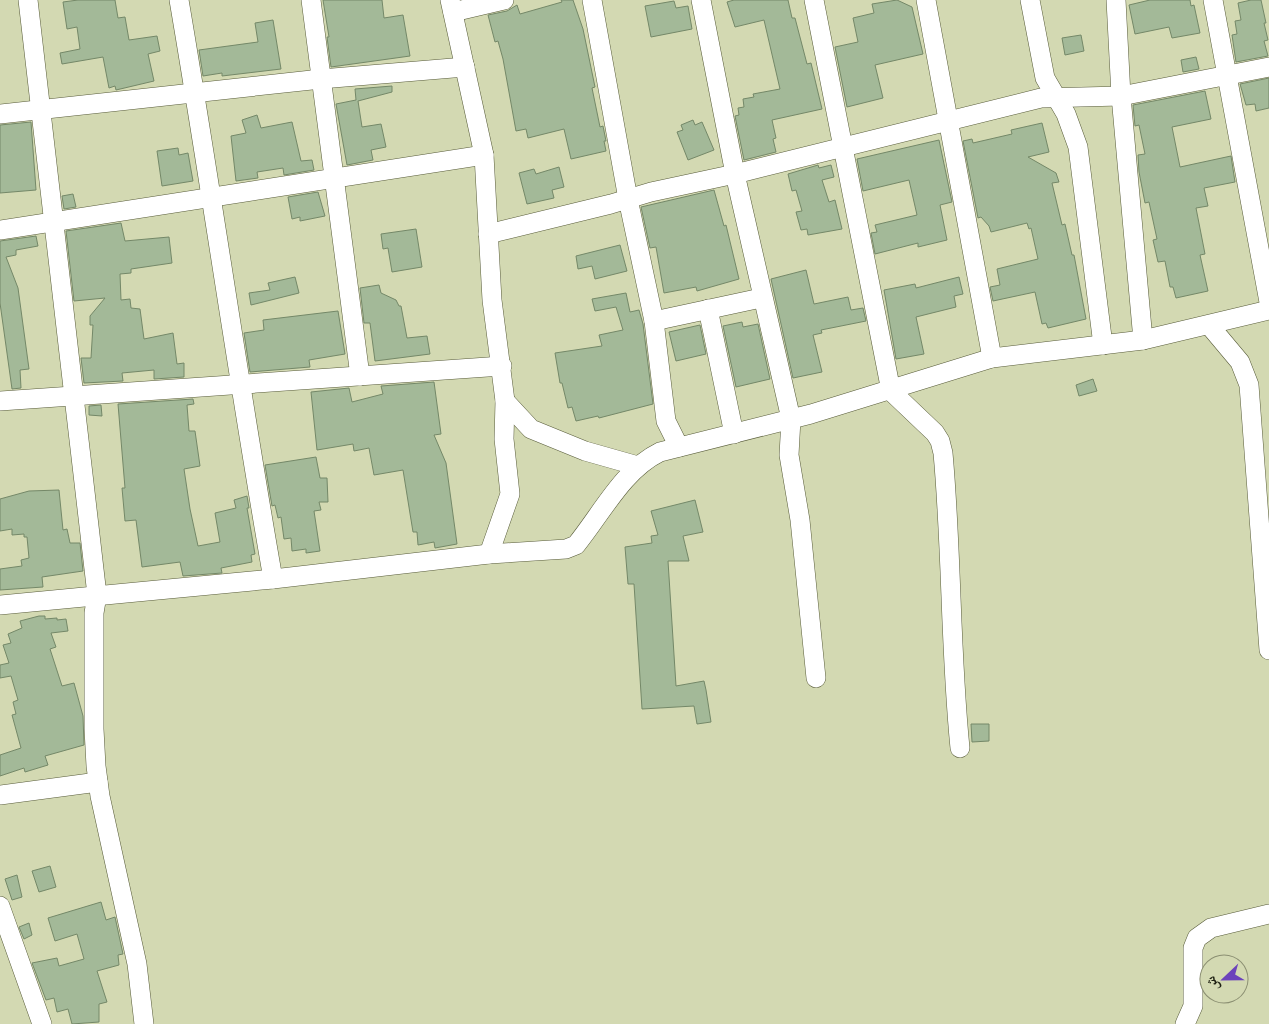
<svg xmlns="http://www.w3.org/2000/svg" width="1269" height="1024" font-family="Overpass,'Noto Naskh Arabic',sans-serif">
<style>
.building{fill:#a3b998;stroke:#748868}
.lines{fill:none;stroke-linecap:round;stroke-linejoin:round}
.minor-casing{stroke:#585c3a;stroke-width:20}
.minor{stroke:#fff;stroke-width:19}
</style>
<rect width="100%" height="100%" fill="#d3d9b2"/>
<g class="building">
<path d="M78,0H115L118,18L125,17L129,40L157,36L160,51L148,54L154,81L116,90L115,86L109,88L103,57L62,64L60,53L80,49L77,27L67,29L63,2Z"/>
<path d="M323,0H382L384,18L403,15L410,56L331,67L327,37H329Z"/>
<path d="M561,0H573L583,29L595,87L592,88L600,127L603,126L606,141H604L606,151L571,159L564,129L528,138L526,129L516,131L503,59L498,41L495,42L488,15L507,11L517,5L520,14L562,2Z"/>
<path d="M734,0H788L792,18H795L807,64L811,63L822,109L772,120L776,138L773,139L776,152L744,160L735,116L739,115L738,108L744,107L743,99L754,97L753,94L780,89L764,20L735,27L727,2Z"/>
<path d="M897,0L912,7L923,54L875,65L883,98L847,107L835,47L858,42L853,18L874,13L872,4Z"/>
<path d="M1150,0H1190L1191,6L1194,5L1200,33L1172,38L1169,27L1135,34L1129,5Z"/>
<path d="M1251,0H1261L1266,23H1264L1268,40L1264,41L1268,56L1236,62L1232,35L1237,34L1235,21L1241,20L1238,3Z"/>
<path d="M674,1L676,8L688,6L692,29L651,37L645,6Z"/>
<path d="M273,20L281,69L222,76V73L203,76L199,50L258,42L255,23Z"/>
<path d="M1081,35L1084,51L1065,55L1062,38Z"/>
<path d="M1196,57L1199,69L1183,72L1181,60Z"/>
<path d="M1269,78V108L1256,111L1255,104L1246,105L1240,84Z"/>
<path d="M392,86V92L358,101L362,127L381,124L386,147L371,150L373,160L347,165L336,104L356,100L355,89Z"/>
<path d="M1205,91L1211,119L1172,127L1180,167L1231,156L1235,182L1204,188L1208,206L1196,208L1205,254L1200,255L1208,291L1176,298L1173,287H1170L1165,261L1158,262L1153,240L1157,239L1149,202L1145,203L1139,172L1138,155L1145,154L1139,125L1135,126L1133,105Z"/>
<path d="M257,115L261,128L292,122L301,161L312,160L314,170L284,175L283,168L257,172L258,178L236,181L231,136L246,133L242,120Z"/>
<path d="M693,120L695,125L702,122L714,150L688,160L677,132L683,130L681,125Z"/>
<path d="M31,122L36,190L0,193V125Z"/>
<path d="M1042,123L1049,152L1028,157L1056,173L1059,182L1052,183L1062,225L1065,224L1072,255H1074L1086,319L1048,328L1046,323L1042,324L1035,292L993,301L990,287L1000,285L997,269L1038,259L1031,228L1029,229L1027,223L991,232L989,226L981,217L978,218L963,141L972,139L973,143L1012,134L1011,130Z"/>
<path d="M939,140L952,202L940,205L947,240L918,247V243L875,254L871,233L877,232L875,225L917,215L909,180L863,191L857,159Z"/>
<path d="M178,148L179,155L188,153L193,181L162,186L157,151Z"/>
<path d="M818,165L819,168L831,165L834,177L822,180L829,202L835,200L842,229L808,235L807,229L801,230L796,212L802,211L796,190L792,191L788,174Z"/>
<path d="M559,167L564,187L552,190L554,198L527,204L519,173L534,169L536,174Z"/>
<path d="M714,190L724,226L726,225L739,279L697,291L696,287L664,293L656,247L650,248L641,207Z"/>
<path d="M318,192L325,216L300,221V217L292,219L288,197Z"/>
<path d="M73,194L76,207L64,209L62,196Z"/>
<path d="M121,223L125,241L169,237L172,263L131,269V273L120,274L121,300L130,299L131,308L140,309L144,339L173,333L177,364L184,363V377L154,379V370L122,373L123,381L84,383L81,358H91L93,325H90V316L105,298L74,301L66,231Z"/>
<path d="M416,229L422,267L392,272L388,248L383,249L381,234Z"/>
<path d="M36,236L38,246L16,250V255L6,257L18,288L29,369L20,370L21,388L12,389L0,303V241Z"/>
<path d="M620,245L627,271L595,279L592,266L578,269L576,256Z"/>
<path d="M806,270L814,304L848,297L851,310L863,308L866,321L821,330L822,333L813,335L822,372L793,378L771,279Z"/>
<path d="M295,277L299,293L251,305L249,293L270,290L268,283Z"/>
<path d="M959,277L963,294L954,296L956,307L916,317L924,354L896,359L884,290L915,284L916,288Z"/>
<path d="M379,285L381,293L396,300L399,306H401L407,338L427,336L430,354L375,361L370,323H364L360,288Z"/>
<path d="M626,293L630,312L639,310L643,324L653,404L599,418L598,416L576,421L572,407L568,408L562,383H560L555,353L602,346L599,335L623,330L616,307L595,311L592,299Z"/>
<path d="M338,311L345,354L309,360L310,367L250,372L244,333L264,330L263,320Z"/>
<path d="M742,322L743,327L758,324L770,379L736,387L723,326Z"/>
<path d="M700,325L706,354L676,361L669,332Z"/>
<path d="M1093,379L1097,391L1079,396L1076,385Z"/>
<path d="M434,382L441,434L434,435L446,463L457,544L435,548L434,542L418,545L417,532H413L403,470L374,475L369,448L354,451L353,444L317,450L311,392L349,388L352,402L383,394L381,386Z"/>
<path d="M193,399L194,404L187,405L189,431H195L200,466L184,469L190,509L198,546L220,542L215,513L236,508L234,500L247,496L249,508H247L255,554L251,555L252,562L221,568L222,573L183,576L180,562L142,567L136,520L125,521L122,488H125L118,404Z"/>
<path d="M101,405L102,416L89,415V406Z"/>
<path d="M316,457L320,478H327L328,502H319L321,510L314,511L320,551L306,553V549L292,551L291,538L284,539L281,517L278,518L275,505L272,506L265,465Z"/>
<path d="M59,490L63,530L67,529L70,543H80L83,571L42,577L43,587L0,590V569L22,566L21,560L29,558L27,537H24V534L12,535V529L0,531V499L29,491Z"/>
<path d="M695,500L703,532L683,536L689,561H668L676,686L704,681L706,690L711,722L697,724L694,706L642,709L634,584H628L625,547L652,543L651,536L658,535L651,511Z"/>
<path d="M39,616H45V619L57,618V620L66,619L68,631L51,633L56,647L50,649L62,686L74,683L83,716L84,745L45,756L48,765L25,772L24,768L0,776V755L21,748L12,715L16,714L13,702L18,700L11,676L0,678V665L9,663L3,645L11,643L8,634L22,628L20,621Z"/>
<path d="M971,724H989V741L972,742Z"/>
<path d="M50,866L56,887L39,892L32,871Z"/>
<path d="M17,875L22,897L12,900L5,879Z"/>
<path d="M101,902L106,920L115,917L123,954L118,955L119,965L97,971L107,1002L99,1004V1022L72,1024L68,1009L57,1012L54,998L46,1000L32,963L57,958L59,966L84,959L77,934L55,941L48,918Z"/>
<path d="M29,923L32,935L24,939L19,927Z"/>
</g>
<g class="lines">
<g class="minor-casing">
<g id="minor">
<path d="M28,0L97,595L94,613V729L96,766L100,796L137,964L144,1024"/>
<path d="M179,0C212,193 239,386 273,579"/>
<path d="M311,0L360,376"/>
<path d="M450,0L484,155L492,300L505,401L504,439L510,494L489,554"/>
<path d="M592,0L628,199L654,321L666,421L679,447"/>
<path d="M701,0L735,174L791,419L789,455L800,520L816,678"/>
<path d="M814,0L890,386L894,394L935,433L940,441L943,453C952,551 950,650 960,748"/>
<path d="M926,0L992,358"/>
<path d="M1030,0L1045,78L1066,114L1078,147L1103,345"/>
<path d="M1116,0L1121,96L1143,340"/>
<path d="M1213,0L1269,302"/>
<path d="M453,12L504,0"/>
<path d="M0,114L321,79L465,67"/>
<path d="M0,230L484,155"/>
<path d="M488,234L611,204L651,192L735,174L1041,98L1121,96L1269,67"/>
<path d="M708,309L734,434"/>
<path d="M654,321L761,298"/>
<path d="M1209,325L1240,362L1249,385L1269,650"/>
<path d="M0,401L502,366"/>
<path d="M505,401L531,429L585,451L638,466"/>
<path d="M0,605L273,579L489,554L566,549L576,545C602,513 623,470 660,452L811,414L992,358L1143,340L1269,310"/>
<path d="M0,795L98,782"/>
<path d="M0,906L42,1024"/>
<path d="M1185,1024L1193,1006V948L1197,938L1211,928L1269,914"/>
</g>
</g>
<use href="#minor" class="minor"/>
</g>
<g transform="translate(1224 979) rotate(248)"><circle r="24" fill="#d3d9b2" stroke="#8b8f72"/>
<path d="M0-4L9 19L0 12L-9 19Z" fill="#6c43bb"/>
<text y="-8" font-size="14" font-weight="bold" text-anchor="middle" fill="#1e2012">ش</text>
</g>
</svg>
